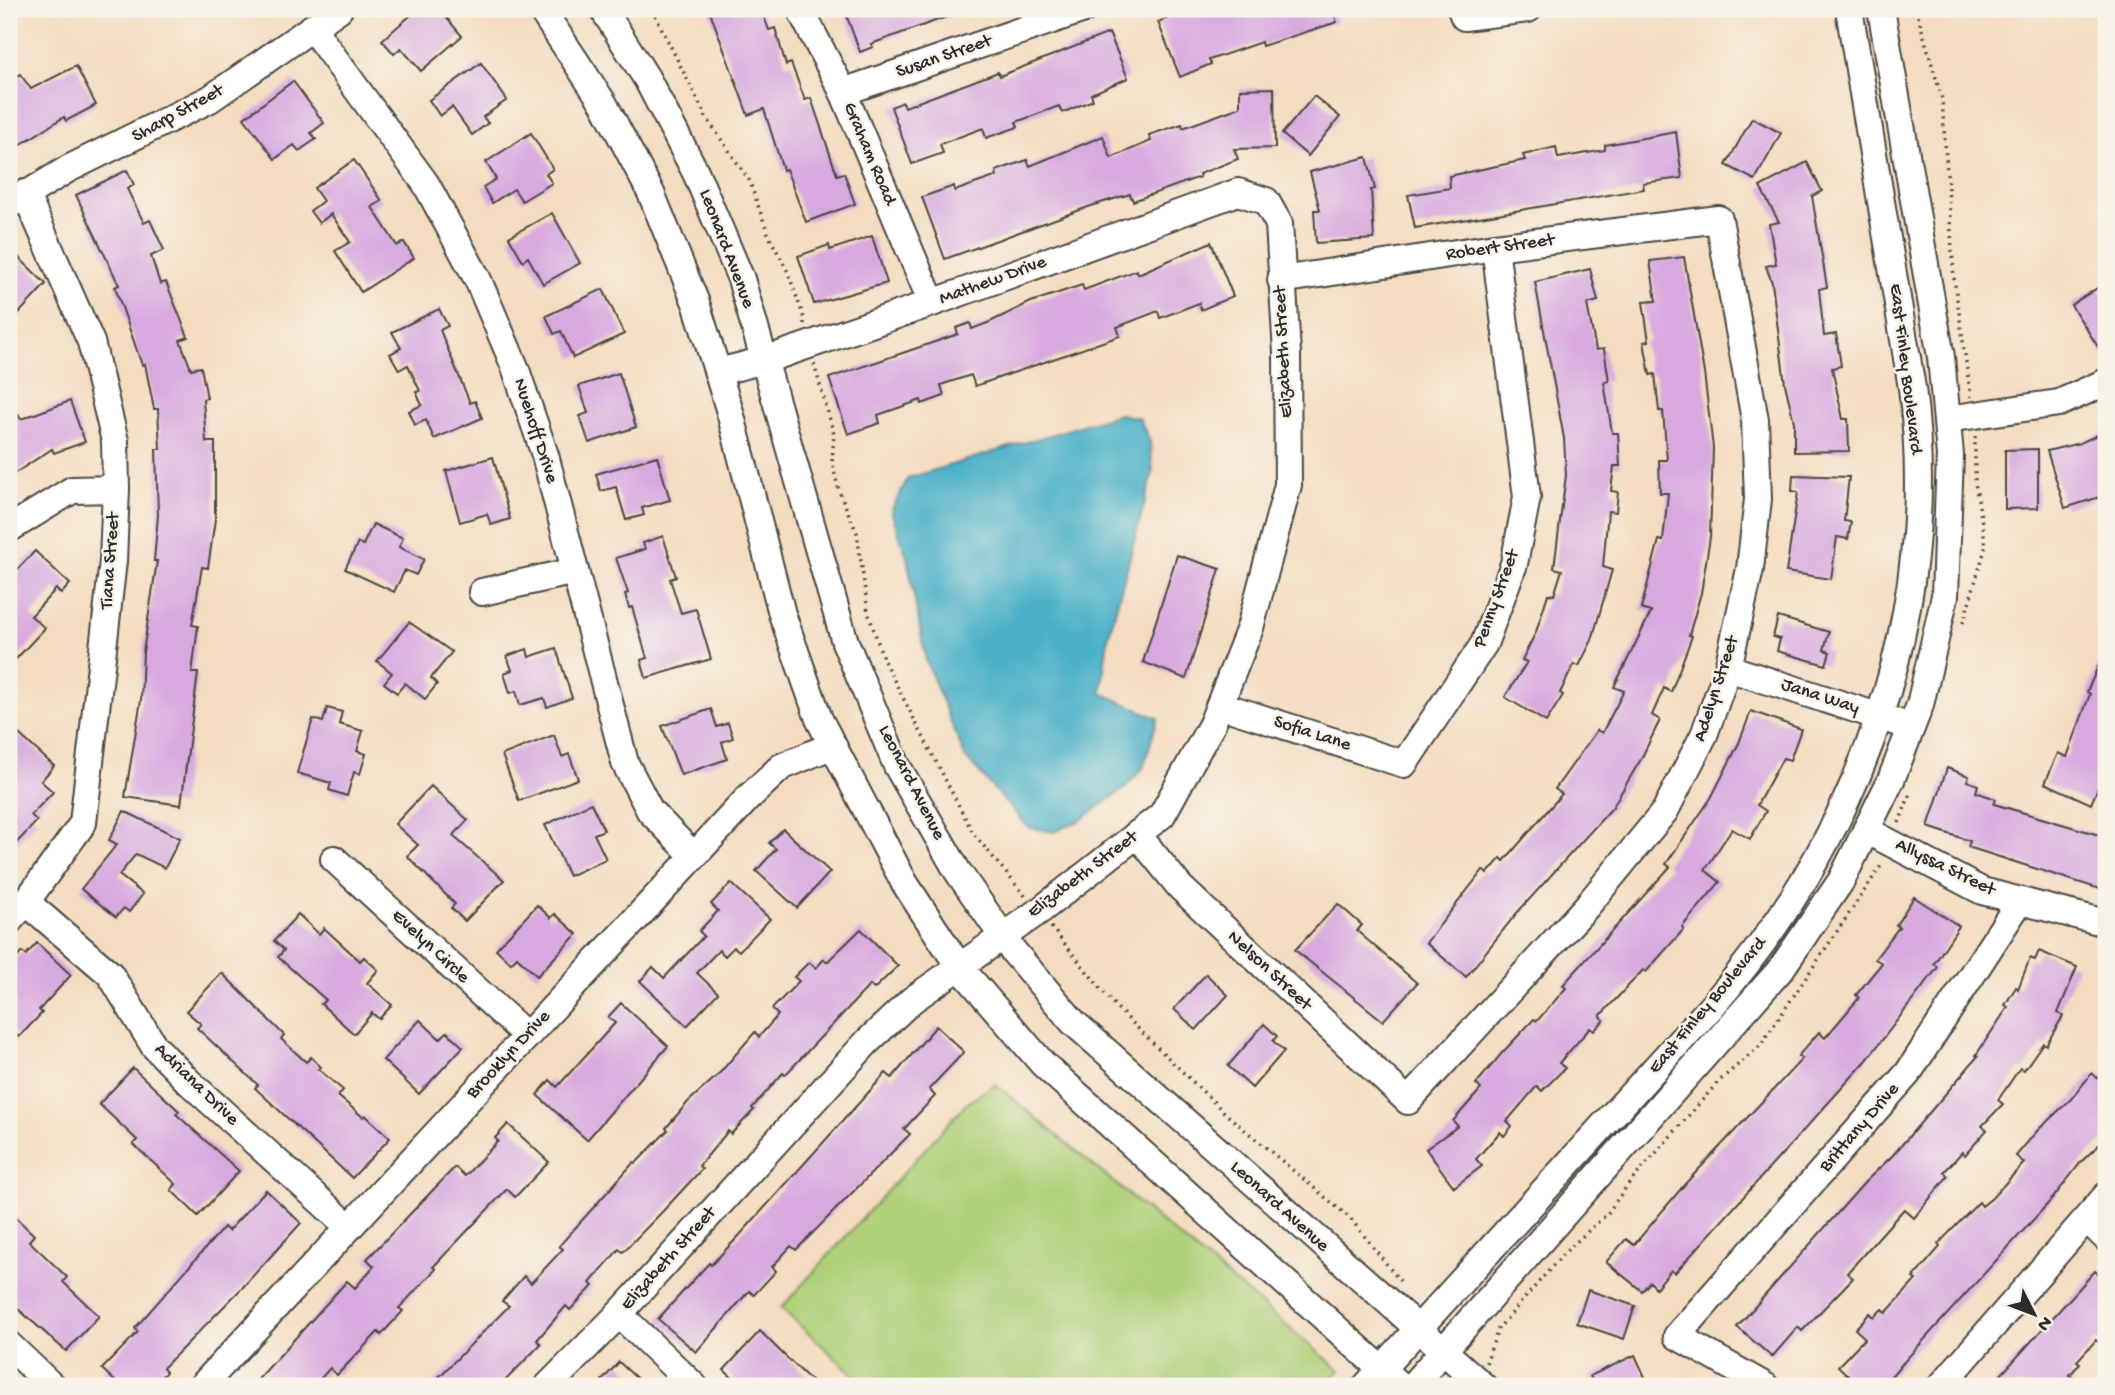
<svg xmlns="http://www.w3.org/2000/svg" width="2115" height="1395" font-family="'Gochi Hand',sans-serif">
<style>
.green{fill:#afd079;stroke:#6d7e52;stroke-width:2}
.water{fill:#49b0c8;stroke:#3a6e7a;stroke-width:2}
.building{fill:#d8a9df}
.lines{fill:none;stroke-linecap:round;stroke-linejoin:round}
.minor-casing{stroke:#494641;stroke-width:30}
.path{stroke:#494641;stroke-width:3.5;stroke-dasharray:2 5;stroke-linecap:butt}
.minor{stroke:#fff;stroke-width:26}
.labels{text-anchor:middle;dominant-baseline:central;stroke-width:5;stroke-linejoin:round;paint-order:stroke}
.street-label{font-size:19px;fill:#2b2b2b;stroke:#f7f3e8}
</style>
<rect width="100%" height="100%" fill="#f7f3e8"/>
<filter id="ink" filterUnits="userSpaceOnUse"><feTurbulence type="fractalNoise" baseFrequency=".0143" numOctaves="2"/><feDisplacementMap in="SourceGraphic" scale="14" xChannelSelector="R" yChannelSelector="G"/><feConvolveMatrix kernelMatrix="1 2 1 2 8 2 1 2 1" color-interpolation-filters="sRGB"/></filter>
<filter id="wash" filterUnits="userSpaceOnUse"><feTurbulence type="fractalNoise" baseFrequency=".00686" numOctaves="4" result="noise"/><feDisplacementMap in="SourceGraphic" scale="28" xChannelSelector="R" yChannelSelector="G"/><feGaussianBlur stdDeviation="1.57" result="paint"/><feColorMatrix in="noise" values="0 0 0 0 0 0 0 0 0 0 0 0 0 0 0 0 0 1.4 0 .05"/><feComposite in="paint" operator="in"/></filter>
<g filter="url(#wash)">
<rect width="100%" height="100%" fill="#f4dcc0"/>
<path class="green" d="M995,1084L1340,1370L1325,1386H866L781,1308L965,1105Z"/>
<path class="water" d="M1119,414L1139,418L1150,442L1153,472L1108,638L1101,693L1158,718L1143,768L1124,789L1081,820L1054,832L1028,827L965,757L926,661L907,557L891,511L908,478Z"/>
<g id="blocks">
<g class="building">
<path d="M418,9H439L462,36L421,71L401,48L394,54L382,40Z"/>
<path d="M709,9H761L769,30L775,28L786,65L791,63L805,100L811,98L837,175L844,173L855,204L806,222L786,169L783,170L764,109L748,115Z"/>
<path d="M844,9H966V10L871,44L873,47L860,52Z"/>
<path d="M1190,9H1332L1337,22L1262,46L1261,42L1209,60L1211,64L1180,77L1158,22Z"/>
<path d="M1109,33L1128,78L1091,94L1093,100L1062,113L1059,106L1016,122L1018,127L986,138L983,128L940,144L943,153L912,164L891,107L903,102L905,107L998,72L1000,76Z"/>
<path d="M481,63L507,100L483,117L488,123L472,135L452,107L440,116L429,100Z"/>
<path d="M76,66L96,105L66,121L64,117L9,152V82L20,74L31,89Z"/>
<path d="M293,81L324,123L311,133L316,139L299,151L294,145L275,159L244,118Z"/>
<path d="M1274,88L1275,148L1234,149L1238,159L1199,174L1200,177L1133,201L1130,194L1091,206L945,259L922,197L954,186L955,191L997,176L996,171L1027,160L1030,166L1103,136L1111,158L1151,141L1149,135L1182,124L1183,128L1240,107V89Z"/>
<path d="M1314,96L1340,117L1308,156L1282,134Z"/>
<path d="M1752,118L1781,133L1755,180L1726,165Z"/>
<path d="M1676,132L1682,178L1643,183L1644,189L1415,228L1408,195L1450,188L1449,176L1525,160L1523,155L1556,147L1558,158L1605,150V145Z"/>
<path d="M531,133L553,169L546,174L552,183L522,201L514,189L492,203L483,187L496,179L486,162Z"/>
<path d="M1367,157L1375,189L1371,190L1374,239L1316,243L1314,210H1320L1310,172Z"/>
<path d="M354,160L382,201L372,207L397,246L404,242L414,258L361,292L335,251L350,242L331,214L319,223L310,211L323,201L314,188Z"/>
<path d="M1807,162L1822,191L1812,196L1827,287L1819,289L1824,336L1836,334L1841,366L1832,368L1843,419H1848L1849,451L1794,452V422L1785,384L1772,283L1766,266L1776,264L1769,224L1779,222L1760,187Z"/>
<path d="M127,170L134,185L127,189L144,223L150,220L164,250L151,256L160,284L166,282L188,337L180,340L191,369L201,367L207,398L203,399L206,442H215V519L208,568L202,567L192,625L198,626L192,673H198L181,805L125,797L141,700L143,652L157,561H154L158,515L156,449H160L158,409H154L145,364L142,365L115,287L119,285L76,195Z"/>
<path d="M552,213L580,263L543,284L528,257L523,261L509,237Z"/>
<path d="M872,236L887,283L814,304L798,256L829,245L830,250Z"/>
<path d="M1211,242L1233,296L1201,310L1199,303L1160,318L1158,311L1117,327L1120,336L975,386L971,375L941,385L944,396L922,404L921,400L878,415L880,423L848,434L829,378L958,334L956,328L970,323L972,329L990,322L1031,302L1082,285L1084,290L1137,270L1138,274Z"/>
<path d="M9,248L46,284L9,324Z"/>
<path d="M1684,257L1704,373L1713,448L1710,537L1701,593L1689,635L1692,636L1671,692L1664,688L1652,715L1660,720L1641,759L1612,808L1516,914L1466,977L1426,943L1483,870L1487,874L1501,858L1504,861L1562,794L1555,789L1597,730L1602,733L1624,691L1614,687L1651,612L1641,609L1659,540L1663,541L1668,493H1660L1659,460H1667L1663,411H1659L1655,374L1650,375L1644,342L1649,341L1643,302L1656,301L1650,261Z"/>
<path d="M1590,269L1598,301L1587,304L1596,350L1604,349L1609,381L1604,382L1612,433H1618L1620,466H1614L1611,491L1618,492L1616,512L1608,511L1603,567L1612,570L1592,640L1579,666L1574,664L1560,693L1563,695L1546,722L1505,697L1527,662L1522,660L1536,632L1548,594L1554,595L1562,570L1554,568L1566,475L1564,438L1535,282Z"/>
<path d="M2099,287L2106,298V359L2071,305Z"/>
<path d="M603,289L624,334L573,358L561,331L554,334L546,316Z"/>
<path d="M439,309L448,326L440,330L470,403L475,401L482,418L434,439L426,420L415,425L409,411L422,405L416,392L420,391L408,365L399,370L390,354L401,348L392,332Z"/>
<path d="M619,373L636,427L589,443L580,416L588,413L579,386Z"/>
<path d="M9,401L21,419L70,401L85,442L54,453L52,449L9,477Z"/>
<path d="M2106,431V495L2065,508L2047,451L2080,443Z"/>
<path d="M2038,449V508L2005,509V450Z"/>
<path d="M657,456L670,500L642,508L644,515L626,520L616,487L601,491L596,474Z"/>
<path d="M493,457L510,519L491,525L487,514L460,522L446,471Z"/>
<path d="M1793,475L1849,477L1844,521L1851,522L1848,539L1837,537L1831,579L1786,572L1798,492L1792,491Z"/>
<path d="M373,524L403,538L399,547L424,559L416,575L405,570L394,592L345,569L358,543L363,545Z"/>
<path d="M663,536L676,577L670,579L681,613L696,609L711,659L646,678L641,660L647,658L632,607L629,608L625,594L628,593L616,558L645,549L643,543Z"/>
<path d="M35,551L70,584L61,594L56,589L31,616L45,628L16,659L9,652V578Z"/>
<path d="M1177,555L1220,569L1186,679L1143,662Z"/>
<path d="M1778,617L1829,632L1824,650L1830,652L1826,665L1777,651L1780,639L1773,637Z"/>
<path d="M409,622L452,652L431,678L437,684L425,699L405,683L397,693L384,683L392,673L377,661Z"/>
<path d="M556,648L572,698L547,707L544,698L520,705L516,691L510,693L504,673L512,670L507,656L527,649L529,657Z"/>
<path d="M2106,648V769L2091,804L2045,783L2058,753L2067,757L2090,694L2087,692Z"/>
<path d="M327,708L342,712L339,724L363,731L357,751L366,754L360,774L354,772L347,796L329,790L331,783L297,773L313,719L323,722Z"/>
<path d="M711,709L717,727L728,723L733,738L722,742L727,759L681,775L662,726Z"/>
<path d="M1751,711L1801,729L1790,760L1783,758L1757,805L1766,811L1750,839L1732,829L1705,870L1720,882L1682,927L1684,929L1646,972L1643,970L1600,1016L1604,1020L1594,1031L1590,1028L1559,1063L1565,1068L1542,1091L1537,1086L1507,1121L1512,1126L1504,1136L1500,1132L1476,1159L1482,1166L1454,1187L1426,1149L1458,1126L1453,1121L1481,1089L1476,1084L1502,1053L1534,1019L1537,1021L1566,988L1563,985L1670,867L1666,864L1711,798L1739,743Z"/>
<path d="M19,734L54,766L41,781L53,792L31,815L37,821L9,851V745Z"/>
<path d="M554,735L562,757L569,754L578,779L519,801L502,755Z"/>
<path d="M1947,768L1969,776L1967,781L1978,785L1976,792L1996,799L1994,804L2106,837V891L1968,847L1970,841L1928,827Z"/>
<path d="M431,786L468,820L453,836L504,880L465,921L451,908L455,904L407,856L418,845L395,824Z"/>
<path d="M591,803L604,830L594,834L606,859L569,876L545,825Z"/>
<path d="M124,811L180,838L165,868L136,854L119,875L143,894L129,912L124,908L116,917L81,889L117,844L109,840Z"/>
<path d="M783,829L830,872L797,908L756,871L776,849L769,843Z"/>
<path d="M731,883L770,919L739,951L734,947L725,956L719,950L697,973L718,993L687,1026L640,981L653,967L664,978L704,936L699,931L718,911L711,904Z"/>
<path d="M1914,897L1959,926L1934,964L1938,967L1866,1061L1675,1273L1671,1270L1656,1288L1650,1282L1642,1291L1606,1262L1626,1239L1634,1245L1685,1184L1802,1059L1798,1056L1819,1032L1825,1038L1859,998L1856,995L1882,963L1875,959L1899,927L1896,925Z"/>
<path d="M1338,904L1362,925L1357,931L1417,983L1383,1021L1295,950Z"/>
<path d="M537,905L551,918L555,914L577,934L537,976L517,957L511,963L496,949Z"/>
<path d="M298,914L319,934L324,928L360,961L364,957L378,970L367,983L392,1005L379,1019L372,1013L354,1034L321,1004L326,1000L278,957L284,950L274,941Z"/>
<path d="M861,929L898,966L874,989L870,985L785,1075L783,1073L752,1108L754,1110L731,1134L728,1131L699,1166L702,1169L662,1212L623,1252L619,1249L590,1283L593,1286L570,1310L566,1306L537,1340L541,1344L500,1386H430L509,1306L502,1301L524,1276L531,1283L563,1249L559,1246L634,1162L636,1163L668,1130L666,1128L688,1102L718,1075L755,1032L759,1037L778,1015L772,1009L799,981L794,977L809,962L816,968L824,959L827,962Z"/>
<path d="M37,943L71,975L39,1010L42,1013L19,1037L9,1028V966L22,952L26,955Z"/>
<path d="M2039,951L2077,967L2058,1013L2063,1016L2046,1045L2043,1043L2024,1070L2020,1068L1998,1100L2003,1104L1982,1126L1987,1130L1965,1155L1962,1152L1944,1172L1948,1176L1914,1218L1904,1209L1847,1273L1853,1278L1802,1331L1798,1327L1772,1357L1737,1327L1865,1182L1893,1155L1978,1056L1976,1055L2008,1007L2005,1005L2016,987L2018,989L2030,958L2035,960Z"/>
<path d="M222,973L284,1035L281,1039L306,1062L311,1057L321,1067L318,1069L343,1090L338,1096L363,1117L365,1115L390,1138L352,1178L255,1088L258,1085L197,1028L201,1024L186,1011Z"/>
<path d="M1206,974L1228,995L1196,1030L1174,1009Z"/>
<path d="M621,1003L668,1046L587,1140L537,1095L550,1080L557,1087L615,1023L608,1017Z"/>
<path d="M420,1020L440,1039L447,1032L463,1047L419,1094L383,1060Z"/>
<path d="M1264,1024L1277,1036L1273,1041L1284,1051L1252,1088L1228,1066Z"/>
<path d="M936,1026L964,1052L929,1089L935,1096L904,1129L910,1134L796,1250L791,1246L772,1267L776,1271L754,1295L749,1291L696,1352L658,1319L709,1263L711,1265L738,1237L886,1073L892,1078Z"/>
<path d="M133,1068L179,1111L176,1114L239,1171L198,1216L171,1190L176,1184L133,1144L137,1140L99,1104Z"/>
<path d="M2106,1070V1138L2081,1162L2053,1198L1882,1386H1859L1838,1366L1865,1338L1855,1329L1870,1313L1874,1317L1882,1309L1886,1313L1916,1280L1913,1278L1940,1247L1938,1244L1979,1202L1982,1206L1992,1198L2024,1163L2016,1156L2037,1131L2071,1099L2092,1073L2098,1079Z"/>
<path d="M508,1124L549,1162L515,1197L507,1189L433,1267L436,1269L399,1308L403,1311L381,1335L378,1332L337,1375L330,1368L314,1386H252L347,1281L355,1288L374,1266L367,1259L455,1167L465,1176L498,1141L495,1138Z"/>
<path d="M266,1190L301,1223L242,1288L163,1368L166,1372L153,1386H120L102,1369L138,1332L135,1328L224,1227L228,1231Z"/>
<path d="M9,1211L34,1235L29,1241L67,1277L63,1282L99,1316L66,1351L9,1301Z"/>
<path d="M2095,1271L2106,1281V1336L2100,1343L2096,1340L2077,1361L2080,1363L2070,1375L2074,1379L2067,1386H1991Z"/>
<path d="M1588,1290L1635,1306L1624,1339L1577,1323Z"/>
<path d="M760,1331L784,1355L817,1386H741L724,1370Z"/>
<path d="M1635,1355L1649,1386H1595L1590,1376Z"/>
<path d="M619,1362L645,1386H597Z"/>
</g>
</g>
</g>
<g filter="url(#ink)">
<use href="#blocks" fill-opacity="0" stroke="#494641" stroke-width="2"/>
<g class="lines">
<g class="minor-casing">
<g id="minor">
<path d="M541,9L604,104L651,193L696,303L730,412L782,614L819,719L904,882L958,965L1043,1064L1400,1386"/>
<path d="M603,9L647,79L696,173L741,279L845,642L897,766L958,872L1013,951L1073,1022L1483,1386"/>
<path d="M800,9L843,92L932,303"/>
<path d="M1461,9L1464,17L1528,9"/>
<path d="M313,29L426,184L478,280L515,367L545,455L625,763L650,811L694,856"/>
<path d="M843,92L1084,9"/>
<path d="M9,205L68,169L210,99L339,9"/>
<path d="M1947,419L2059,403L2106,382"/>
<path d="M9,529L72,490L116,489"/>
<path d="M482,592L575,571"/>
<path d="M1728,668L1896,722"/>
<path d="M1220,705L1404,764L1484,644L1514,564L1527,497L1495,247"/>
<path d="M1866,830L1982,891L2106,923"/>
<path d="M1137,834L1180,887L1408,1101L1587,906L1665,811L1704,735L1728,668L1750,569L1758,499L1755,420L1719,219L1495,247L1281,280"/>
<path d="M334,859L527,1036"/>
<path d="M26,902L110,974L154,1046L189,1082L349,1227"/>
<path d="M9,921L26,902L83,823L113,561L116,489L115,441L91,342L25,193"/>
<path d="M2087,1219L2106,1238"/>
<path d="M619,1314L694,1386"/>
<path d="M9,1345L52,1386"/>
<path d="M202,1386L748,798L781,767L833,745"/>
<path d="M548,1386L619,1314L867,1042L912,1000L1042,909L1162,815L1212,724L1250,628L1288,485L1287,353L1279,224L1266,201L1238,192L932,303L765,360L718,372"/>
<path d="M1366,1386L1712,1006C1861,835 1941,615 1912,388L1849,9"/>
<path d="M1412,1386L1781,969L1841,881L1891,780L1920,705L1945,596L1950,455L1941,357L1881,9"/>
<path d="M1765,1386L1677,1336L1908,1073L2020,901"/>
<path d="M1941,1386L2106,1196"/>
</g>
</g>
<g class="path">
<path d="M652,9L706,117L749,180L769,236L788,272L804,318V327"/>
<path d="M1916,9L1942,99L1954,278L1971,397"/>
<path d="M814,364L834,434L832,462L839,491L857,533L868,612L884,661L973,833L1026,897"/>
<path d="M1963,623L1986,546L1975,483V436"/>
<path d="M1899,823L1910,794"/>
<path d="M1051,927L1115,1006L1227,1115L1350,1218L1400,1281"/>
<path d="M1486,1363L1498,1329L1564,1253L1607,1214L1627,1186L1719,1081L1760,1046L1883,863"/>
</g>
<use href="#minor" class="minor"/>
</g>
</g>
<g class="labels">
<g class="street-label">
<text transform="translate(944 57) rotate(-19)">Susan Street</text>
<text transform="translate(178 114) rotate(-29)">Sharp Street</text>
<text transform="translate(869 154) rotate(67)">Graham Road</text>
<text transform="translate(1500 248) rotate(-8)">Robert Street</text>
<text transform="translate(726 249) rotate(69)">Leonard Avenue</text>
<text transform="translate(993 281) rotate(-20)">Mathew Drive</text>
<text transform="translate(1284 352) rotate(-93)">Elizabeth Street</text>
<text transform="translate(1905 369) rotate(83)">East Finley Boulevard</text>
<text transform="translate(535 431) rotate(72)">Nuehoff Drive</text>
<text transform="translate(111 561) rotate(-86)">Tiana Street</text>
<text transform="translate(1497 599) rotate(-70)">Penny Street</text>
<text transform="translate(1717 689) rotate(-72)">Adelyn Street</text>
<text transform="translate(1820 697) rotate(18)">Jana Way</text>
<text transform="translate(1312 734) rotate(18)">Sofia Lane</text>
<text transform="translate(911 783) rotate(63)">Leonard Avenue</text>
<text transform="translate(1945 868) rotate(26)">Allyssa Street</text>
<text transform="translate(1083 875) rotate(-37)">Elizabeth Street</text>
<text transform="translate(430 947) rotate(43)">Evelyn Circle</text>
<text transform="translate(1269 971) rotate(43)">Nelson Street</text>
<text transform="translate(1708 1006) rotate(-50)">East Finley Boulevard</text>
<text transform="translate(509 1055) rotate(-47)">Brooklyn Drive</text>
<text transform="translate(196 1085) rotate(44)">Adriana Drive</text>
<text transform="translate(1860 1128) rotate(-49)">Brittany Drive</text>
<text transform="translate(1279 1207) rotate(42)">Leonard Avenue</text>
<text transform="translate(669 1259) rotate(-48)">Elizabeth Street</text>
</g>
</g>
<rect width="2115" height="1395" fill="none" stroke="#f7f3e8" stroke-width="35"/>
<g transform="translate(2034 1314) rotate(132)" stroke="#f7f3e8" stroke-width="5" paint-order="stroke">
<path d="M0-5L12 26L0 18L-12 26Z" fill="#2b2b2b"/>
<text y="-10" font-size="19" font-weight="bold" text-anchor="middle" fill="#2b2b2b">N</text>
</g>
</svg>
